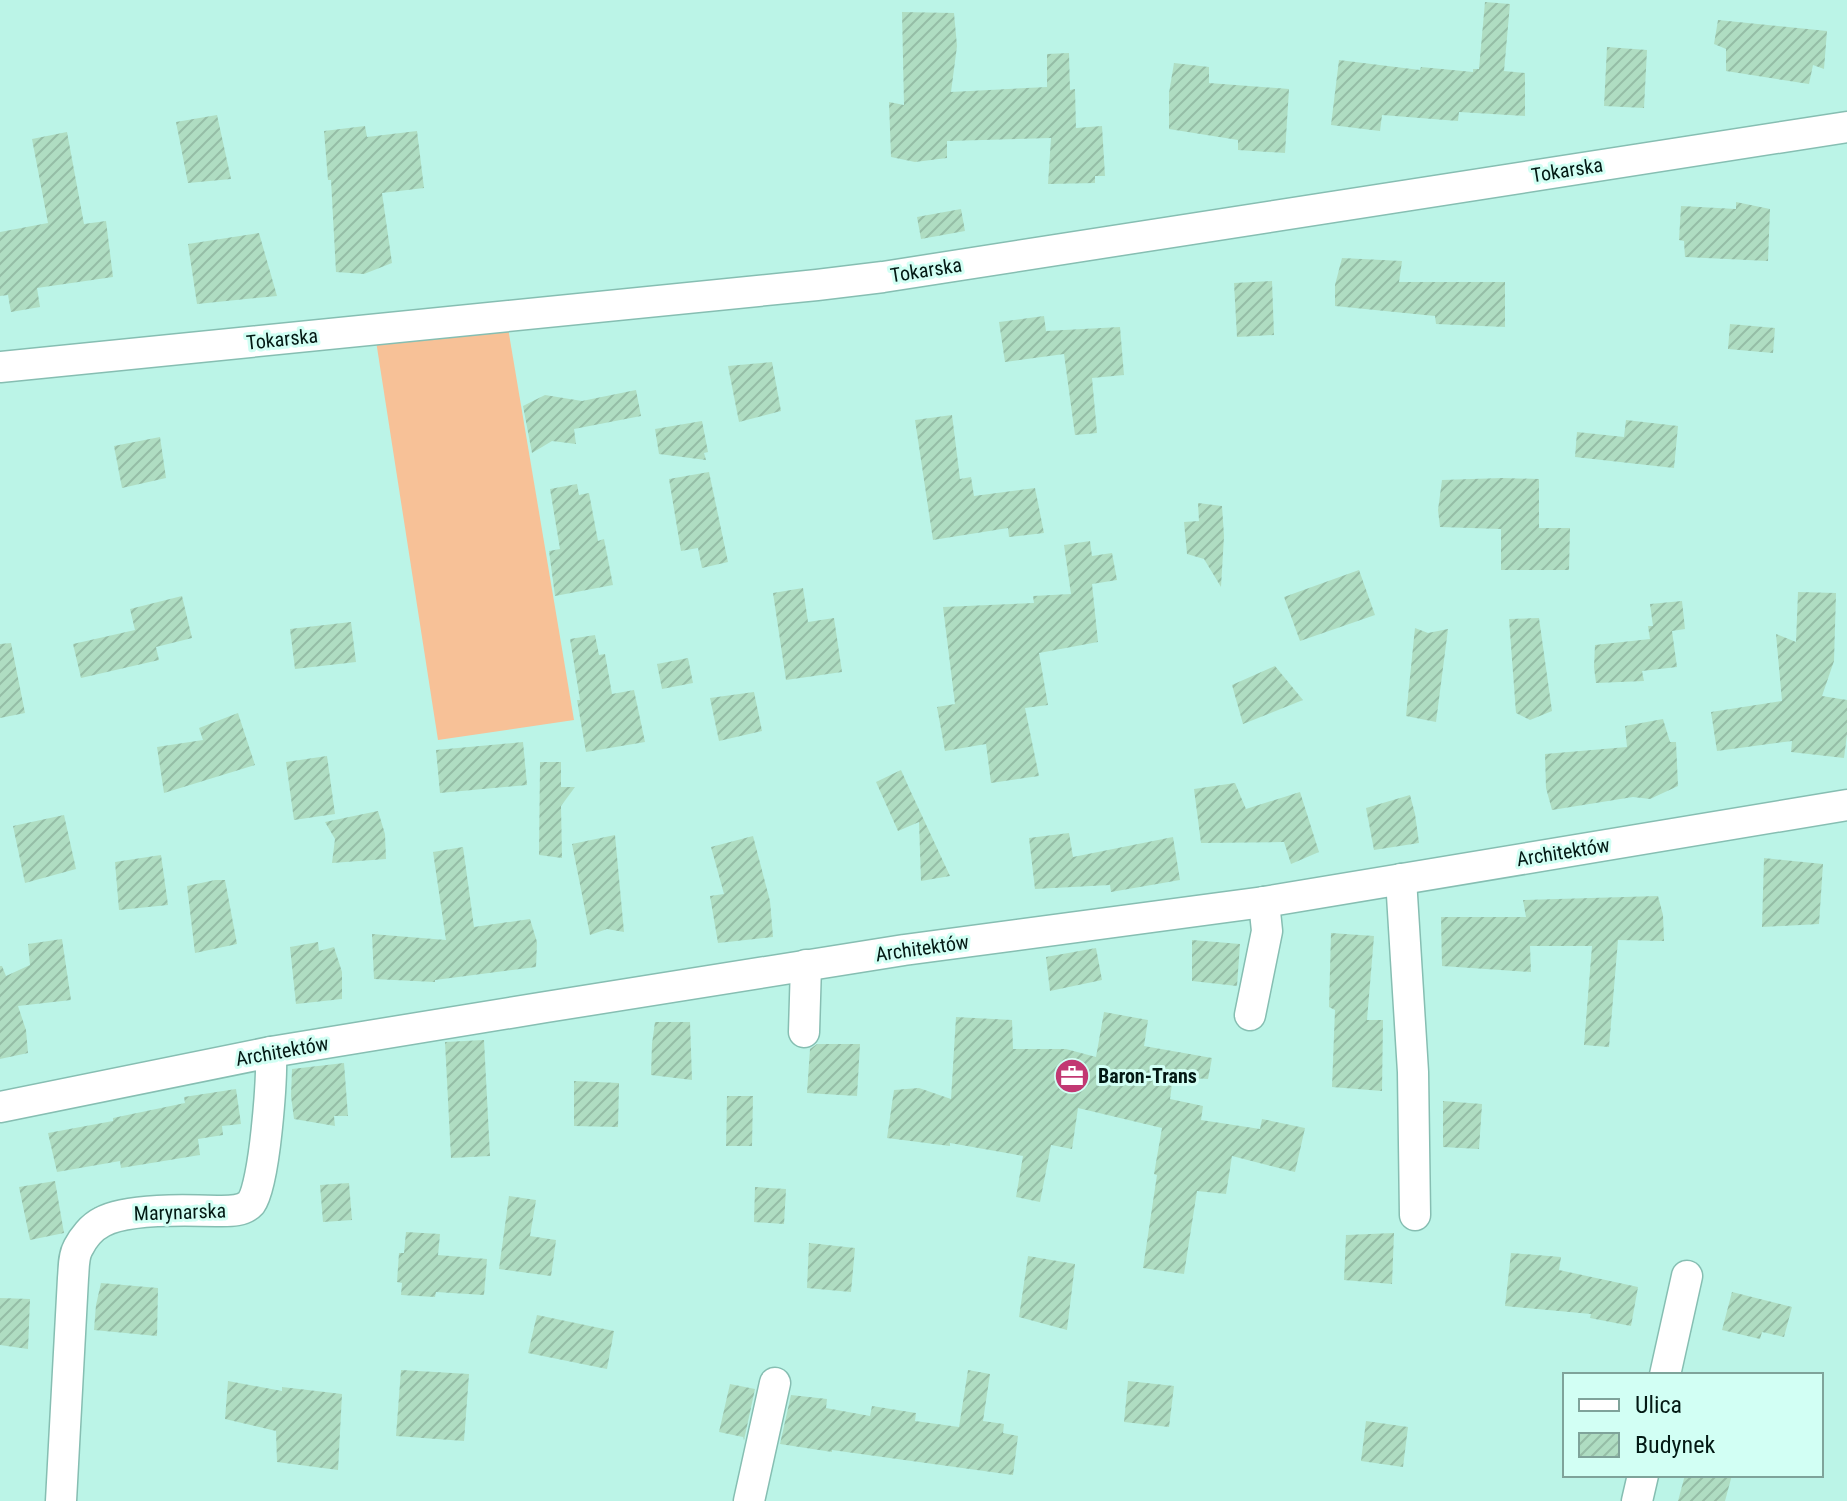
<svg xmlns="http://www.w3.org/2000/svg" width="1847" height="1501" font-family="'Roboto Condensed',sans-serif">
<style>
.grass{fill:#f7c197}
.building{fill:url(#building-hatch)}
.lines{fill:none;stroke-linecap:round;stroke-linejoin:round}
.minor-casing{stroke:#86beb2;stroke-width:33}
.minor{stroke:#fff;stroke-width:30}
.labels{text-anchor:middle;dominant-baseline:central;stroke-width:6;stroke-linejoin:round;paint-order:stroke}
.street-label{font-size:20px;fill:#031914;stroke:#d2fff4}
.poi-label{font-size:20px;font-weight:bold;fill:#031914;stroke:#d2fff4;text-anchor:start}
</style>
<defs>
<pattern id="building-hatch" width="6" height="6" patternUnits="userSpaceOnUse" patternTransform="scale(2)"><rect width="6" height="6" fill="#afddc2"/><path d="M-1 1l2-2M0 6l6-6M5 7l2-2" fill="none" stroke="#95bda6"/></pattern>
</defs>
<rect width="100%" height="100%" fill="#bbf4e7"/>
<path class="grass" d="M506,316L574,720L438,740L374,328Z"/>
<g class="building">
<path d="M1485,2L1510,4L1504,71L1525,73V116L1459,112L1458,121L1382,115L1380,131L1331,125L1339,60L1420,70L1421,67L1473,72V69H1479Z"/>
<path d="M902,12L954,13L957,46L951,92L1047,87V54L1069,53L1070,90L1075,89L1076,128L1102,126L1105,176H1095V183L1048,184L1051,138L947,141V158L915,162L891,157L889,102L904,105Z"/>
<path d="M1718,20L1827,31L1824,69L1813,65L1809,84L1726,71V49L1714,44Z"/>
<path d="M1607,47L1647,50L1644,108L1604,106Z"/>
<path d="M1174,63L1209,67V83L1289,89L1285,153L1238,150V140L1169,129V93Z"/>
<path d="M217,115L231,179L188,183L176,122Z"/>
<path d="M365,126L367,137L417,131L424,188L382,193L392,263L364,274L336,272L331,180H328L324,131Z"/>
<path d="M67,132L84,224L106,221L113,277L37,288L40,307L11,312L8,295L0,296V232L48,223L32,139Z"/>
<path d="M1736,202L1770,209L1768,261L1685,257L1684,241L1679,240L1681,206L1736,209Z"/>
<path d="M961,209L965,231L921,239L917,217Z"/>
<path d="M259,233L277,296L197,304L188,244Z"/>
<path d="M1342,258L1402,261L1399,282H1505V327L1436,324L1435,316L1335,306V285Z"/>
<path d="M1272,281L1274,335L1237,337L1234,283Z"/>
<path d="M1044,316L1046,331L1120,327L1124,375L1092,378L1097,433L1075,435L1064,354L1005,362L999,322Z"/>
<path d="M1730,324L1775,328L1773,353L1728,349Z"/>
<path d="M772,362L781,411L739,422L728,366Z"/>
<path d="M636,390L641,416L574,429L576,444L552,441L532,453L523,406L545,395L582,401Z"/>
<path d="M952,415L960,479L971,477L974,496L1035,488L1044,533L1009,537L1008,528L933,540L915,420Z"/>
<path d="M1626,420L1678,426L1674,468L1575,457L1577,432L1624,437Z"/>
<path d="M702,421L708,452L704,453L706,460L659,454L655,429Z"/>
<path d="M160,437L166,478L122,488L114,446Z"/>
<path d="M709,472L728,562L702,568L698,548L681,551L669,479Z"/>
<path d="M1502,478L1539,479V528H1570L1569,570H1501V529L1440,527L1438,510L1442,480Z"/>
<path d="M577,484L579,495L589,493L598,541L604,539L613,585L555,596L549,551L560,549L550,489Z"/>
<path d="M1198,503L1222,506L1224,536L1221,587L1204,559L1187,554L1184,522L1199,521Z"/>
<path d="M1090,541L1092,556L1112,553L1117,580L1092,584L1098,642L1039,653L1048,705L1025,708L1039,776L991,783L986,744L945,751L937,707L955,704L943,607L1034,603L1033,596L1071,594L1064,545Z"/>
<path d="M1359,570L1375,615L1300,641L1284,597Z"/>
<path d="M803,588L808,622L834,618L842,672L786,680L773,593Z"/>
<path d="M1798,592L1836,593L1834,661L1822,696L1847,700V734L1844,758L1791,752L1792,741L1717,751L1711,712L1782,701L1776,634L1796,642Z"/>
<path d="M182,596L192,638L156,647L159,660L81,678L73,644L135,630L130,609Z"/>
<path d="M1682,601L1685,629L1672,631L1677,667L1642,671L1644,681L1596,683L1594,667L1595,645L1650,639L1648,626H1653L1650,604Z"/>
<path d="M1539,618L1552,711L1530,720L1516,713L1509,619Z"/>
<path d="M351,622L356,662L295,669L290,629Z"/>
<path d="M1415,628L1428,633L1448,629L1436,722L1406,716Z"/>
<path d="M595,635L599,655L605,654L612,694L634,690L645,742L586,752L577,700H580L570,639Z"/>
<path d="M11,643L25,713L0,718V644Z"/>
<path d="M688,658L693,683L662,689L657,664Z"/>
<path d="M1275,666L1303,700L1243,724L1232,685Z"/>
<path d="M754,692L762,731L719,741L710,698Z"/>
<path d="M238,713L255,765L164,793L157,747L203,740L199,728Z"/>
<path d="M1663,719L1670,742H1676L1678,786L1650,799L1633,797L1552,810L1546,788L1545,754L1627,747L1625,726Z"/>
<path d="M523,742L527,785L440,793L436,750Z"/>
<path d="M327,756L335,814L294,820L286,762Z"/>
<path d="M540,762H561V787H575L561,806L562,858L539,855Z"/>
<path d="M901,770L910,790L950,876L921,881L919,822L898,831L876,782Z"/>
<path d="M1235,783L1246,809L1300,792L1319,852L1291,864L1284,842L1201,843L1194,789Z"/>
<path d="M1410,795L1415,814L1419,843L1374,850L1366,808Z"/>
<path d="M378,811L385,834L386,859L332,863L335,839L325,822Z"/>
<path d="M64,815L76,869L25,883L13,826Z"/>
<path d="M1069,833L1073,857L1173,837L1180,880L1111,892L1110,885L1035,889L1029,838Z"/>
<path d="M615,835L624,932L607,929L590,935L572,844Z"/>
<path d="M753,836L770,901L773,937L718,943L710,896L724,894L711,847Z"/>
<path d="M463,847L474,927L530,919L537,942L536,967L435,980V982L374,979L372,934L446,940L433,852Z"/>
<path d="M161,855L168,905L119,910L115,862Z"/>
<path d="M1764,858L1823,864L1819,924L1762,927Z"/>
<path d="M215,880H225L237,944L195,953L187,886Z"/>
<path d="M1658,896L1663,915L1664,941L1618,940L1609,1047L1584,1045L1592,946H1530L1531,972L1442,966L1441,917H1526L1523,900Z"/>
<path d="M1331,933L1374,936L1367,1020H1383L1382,1091L1332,1087L1335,1010L1329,1007Z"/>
<path d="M62,939L71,1000L18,1006L26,1030L28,1053L0,1059V966H2L6,976L30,965L28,944Z"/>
<path d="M1192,940L1240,944L1237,986L1192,981Z"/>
<path d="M318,942L319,951L334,947L342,972V999L296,1004L290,947Z"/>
<path d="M1096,948L1102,980L1050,991L1046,957Z"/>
<path d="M1104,1012L1148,1020L1144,1046L1212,1058L1208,1079L1173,1077L1170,1099L1203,1106L1201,1120L1260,1129L1262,1119L1305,1128L1295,1172L1232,1156L1226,1194L1197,1191L1184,1274L1143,1268L1157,1175L1154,1174L1162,1128L1078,1108L1072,1149L1051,1145L1040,1202L1016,1197L1023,1156L950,1143V1146L887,1138L894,1090L919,1088L951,1099L956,1017L1012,1020L1013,1049H1066L1096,1057Z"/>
<path d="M655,1022H690L692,1080L651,1075L652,1044Z"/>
<path d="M484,1040L490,1156L451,1158L445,1042Z"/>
<path d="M817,1044H860L857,1096L807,1093L810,1049Z"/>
<path d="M344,1063L348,1116H334L335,1126L294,1119L291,1096L292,1069Z"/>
<path d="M574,1081L619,1083L618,1127L574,1126Z"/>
<path d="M236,1089L241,1124L222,1126L223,1135L198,1139L200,1155L121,1168L120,1161L57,1172L48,1133L113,1121V1118L185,1103L184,1097Z"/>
<path d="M727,1096H753L752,1146H726Z"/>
<path d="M1443,1101L1482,1104L1479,1149L1443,1147Z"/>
<path d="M55,1181L64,1233L30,1240L19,1187Z"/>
<path d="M349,1183L352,1220L323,1222L320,1185Z"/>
<path d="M755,1187L786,1189L784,1224L754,1222Z"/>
<path d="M509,1196L536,1200L530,1236L556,1240L551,1276L499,1269Z"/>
<path d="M406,1232L440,1234L438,1255L487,1259L484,1295L436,1292L435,1297L401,1295L402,1283L397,1282L399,1253H404Z"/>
<path d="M1394,1233L1392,1284L1344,1280L1346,1235Z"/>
<path d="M809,1243L855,1248L851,1292L807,1288Z"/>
<path d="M1511,1253L1561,1257L1559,1270L1638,1287L1631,1326L1590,1318L1591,1314L1505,1306Z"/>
<path d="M1028,1256L1075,1264L1067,1330L1019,1317Z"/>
<path d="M101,1283L158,1288L157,1336L94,1330L96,1305Z"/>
<path d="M1732,1292L1792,1307L1784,1337L1762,1332L1760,1339L1722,1330Z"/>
<path d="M0,1298L30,1299L28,1349L0,1345Z"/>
<path d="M537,1315L614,1331L607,1369L528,1353Z"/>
<path d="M401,1370L469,1374L464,1441L396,1436Z"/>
<path d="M968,1370L990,1374L983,1421L1004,1424L1003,1433L1018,1436L1013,1475L832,1450V1452L780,1444L791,1395L827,1399L826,1408L870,1416L872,1406L916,1413L915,1421L959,1427Z"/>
<path d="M228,1381L282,1391V1387L342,1394L338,1470L277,1462L276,1431L225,1419Z"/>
<path d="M1128,1381L1174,1386L1169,1427L1124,1422Z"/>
<path d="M730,1384L755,1389L744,1440L743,1437L719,1432Z"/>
<path d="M1366,1421L1408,1427L1403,1467L1361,1461Z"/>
<path d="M1685,1475H1732L1725,1501H1678Z"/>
</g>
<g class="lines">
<g class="minor-casing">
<g id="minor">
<path d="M0,367L817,285L883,277L1847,127"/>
<path d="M1401,879L1413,1072L1415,1215"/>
<path d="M1250,1015L1267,931L1264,902"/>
<path d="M804,1032L806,965"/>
<path d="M0,1107L271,1052L546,1007L904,950L1264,902L1847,805"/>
<path d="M1665,1375L1687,1276"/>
<path d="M61,1501L73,1278C74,1269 73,1257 78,1248C83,1238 92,1227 102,1222C126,1208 188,1210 217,1211C228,1211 243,1212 251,1203C265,1184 272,1079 271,1052"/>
<path d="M749,1501L775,1383"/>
<path d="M1637,1501L1643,1475"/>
</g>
</g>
<use href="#minor" class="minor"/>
</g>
<defs>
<g id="office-disc" transform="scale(1.8)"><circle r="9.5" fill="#c23872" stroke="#d2fff4"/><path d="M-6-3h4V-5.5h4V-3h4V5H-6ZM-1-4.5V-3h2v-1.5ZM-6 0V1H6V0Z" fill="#fff"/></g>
</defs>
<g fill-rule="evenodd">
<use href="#office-disc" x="1072" y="1076"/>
</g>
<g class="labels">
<g class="street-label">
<text transform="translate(1567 170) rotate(-9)">Tokarska</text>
<text transform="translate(926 270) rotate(-9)">Tokarska</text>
<text transform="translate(282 339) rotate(-6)">Tokarska</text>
<text transform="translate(1563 852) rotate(-9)">Architektów</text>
<text transform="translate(922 948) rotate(-8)">Architektów</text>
<text transform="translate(282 1051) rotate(-10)">Architektów</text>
<text transform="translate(180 1212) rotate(-2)">Marynarska</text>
</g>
<g class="poi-label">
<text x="1098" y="1076">Baron-Trans</text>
</g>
</g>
<rect x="1563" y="1373" width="260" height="104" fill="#d2fff4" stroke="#7fa39a" stroke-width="2"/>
<rect x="1579" y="1399" width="40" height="12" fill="#ffffff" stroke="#7fa39a" stroke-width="2"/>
<text x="1635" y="1413" font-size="24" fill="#031914">Ulica</text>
<rect x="1579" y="1433" width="40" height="24" fill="url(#building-hatch)" stroke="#7fa39a" stroke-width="2"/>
<text x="1635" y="1453" font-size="24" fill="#031914">Budynek</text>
</svg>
